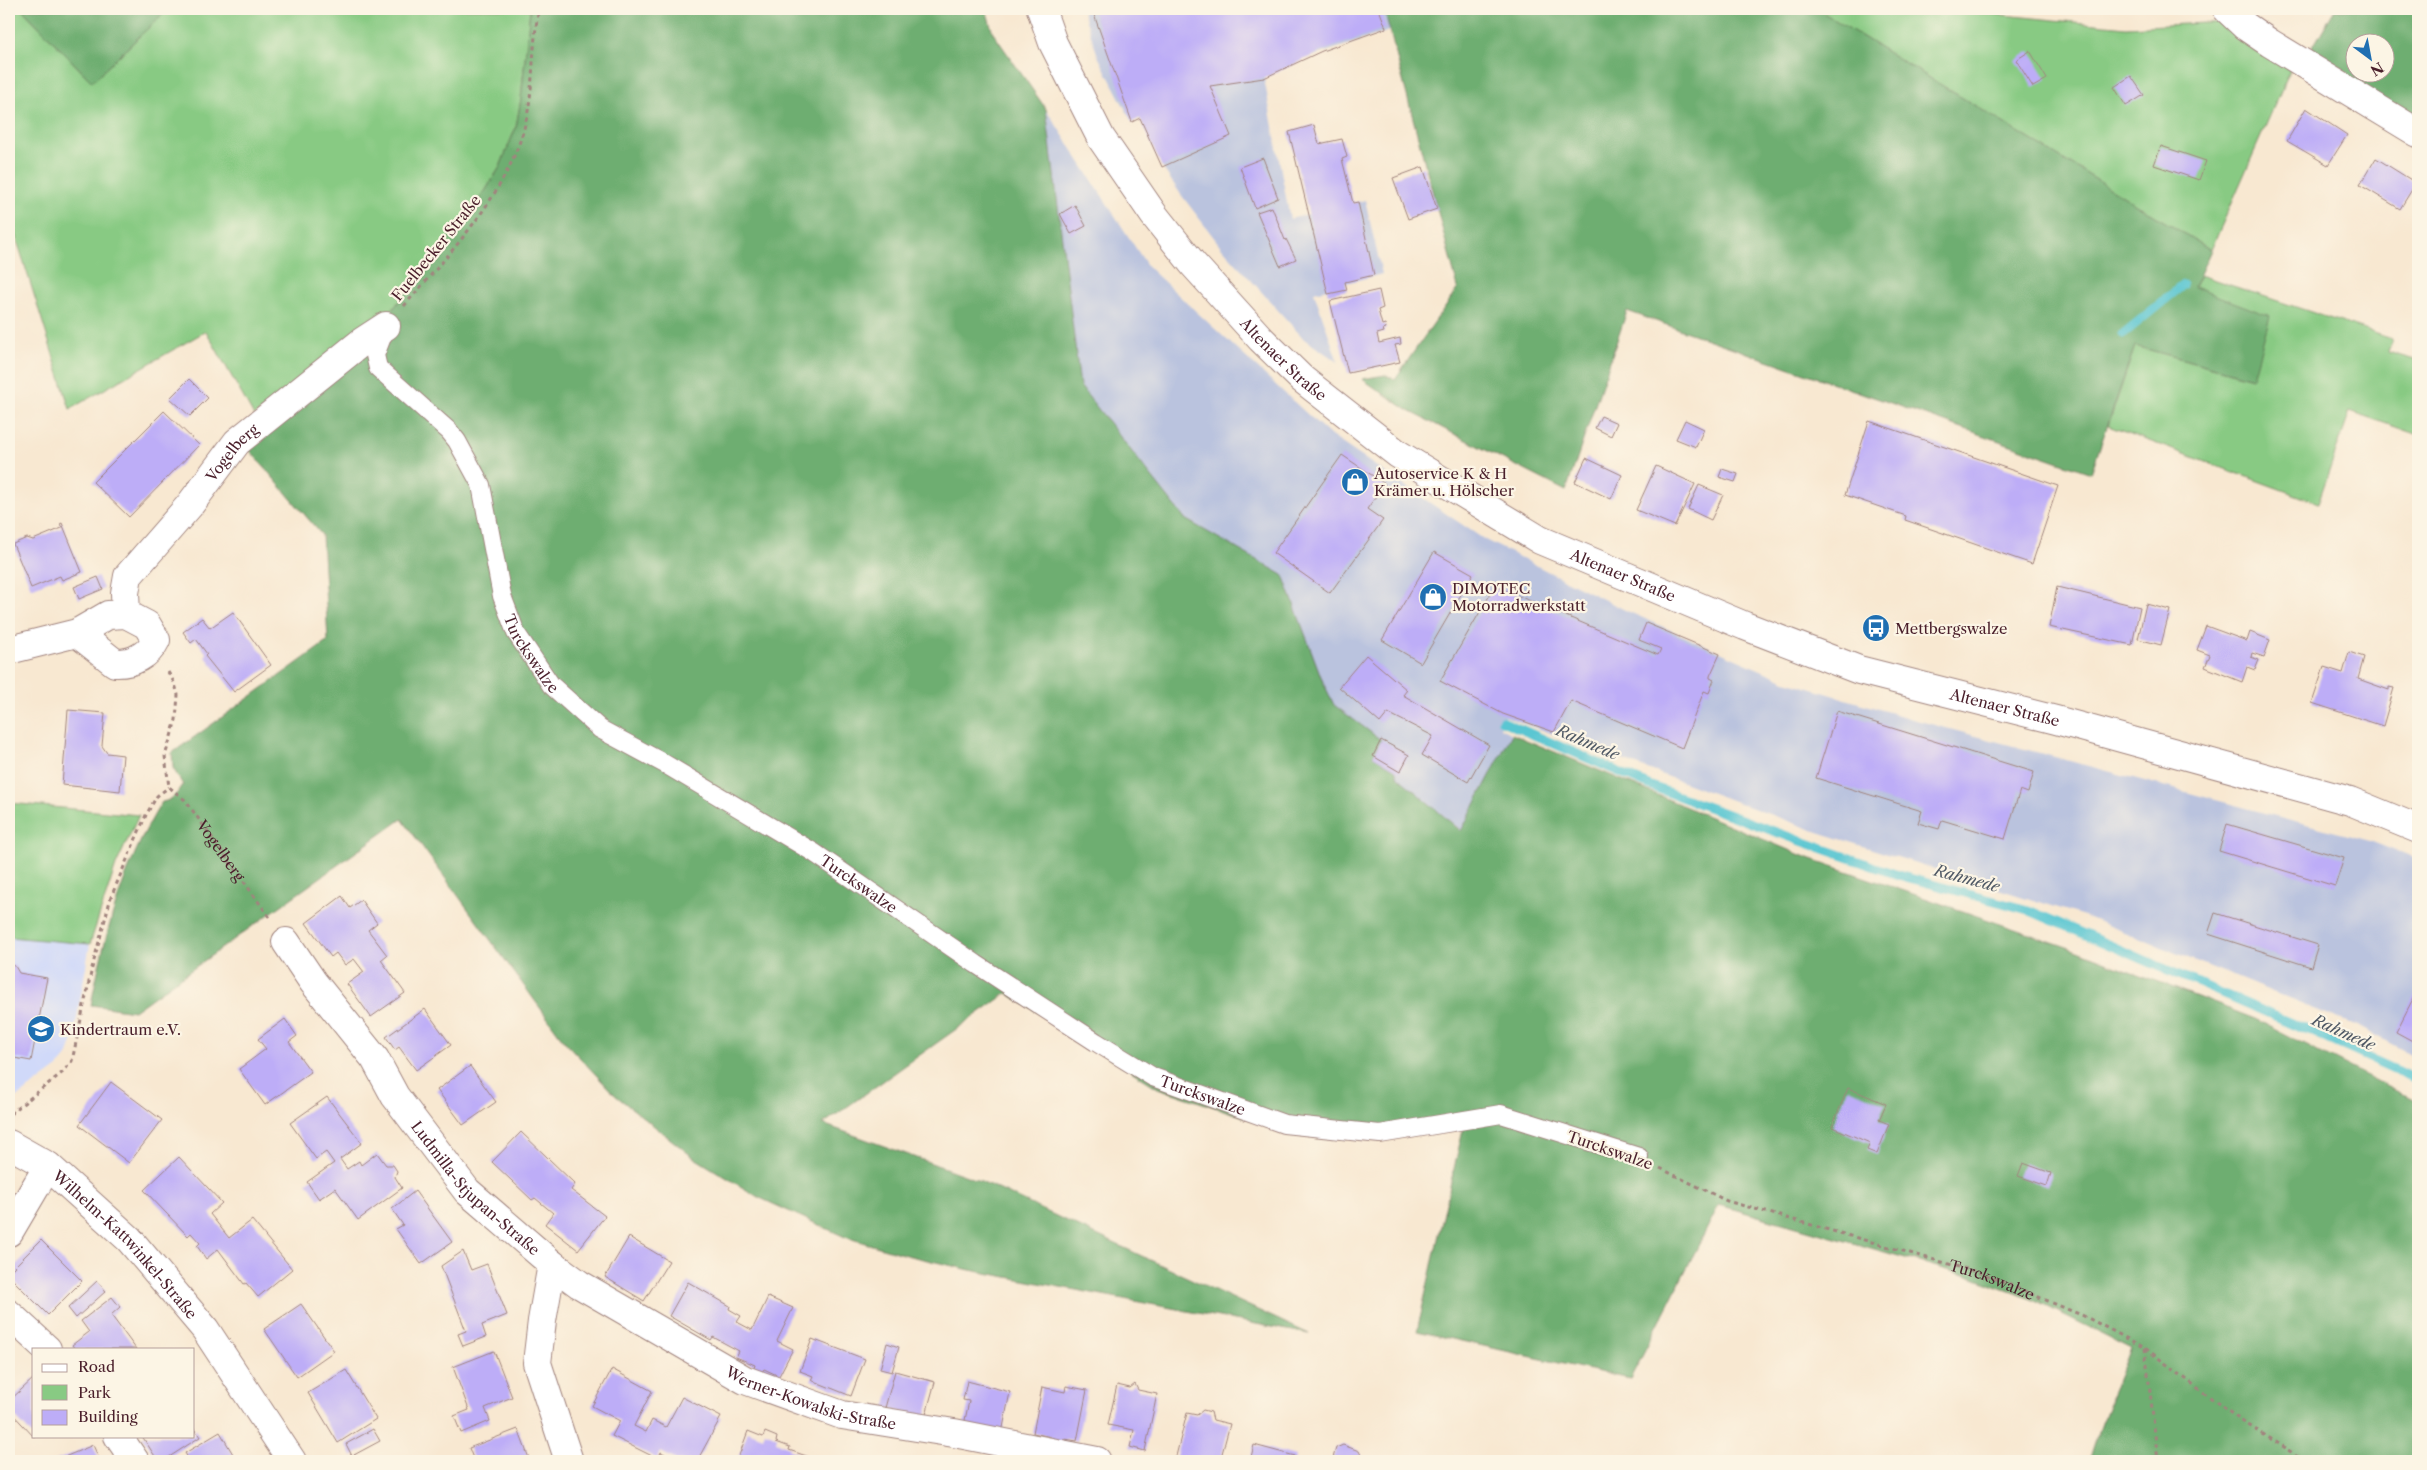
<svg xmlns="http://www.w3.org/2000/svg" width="2427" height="1470" font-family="'Libre Caslon Text',serif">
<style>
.built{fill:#d0d9f9}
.industrial{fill:#bac3de}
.green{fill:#88ca83;stroke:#697457}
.forest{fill:#6eae71;stroke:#5c664e;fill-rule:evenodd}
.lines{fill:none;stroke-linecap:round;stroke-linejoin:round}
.stream{stroke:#5ac6d2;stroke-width:9}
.building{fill:#bdadf7}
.lane-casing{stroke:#a1847e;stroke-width:20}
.street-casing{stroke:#a1847e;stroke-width:30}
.secondary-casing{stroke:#a1847e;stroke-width:30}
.path{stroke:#a1847e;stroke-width:3;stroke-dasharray:4 4;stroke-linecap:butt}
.lane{stroke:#fff;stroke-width:18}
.street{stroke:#fff;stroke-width:28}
.secondary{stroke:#fff;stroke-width:28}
.labels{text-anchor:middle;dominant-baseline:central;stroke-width:4.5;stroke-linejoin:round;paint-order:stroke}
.street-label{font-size:15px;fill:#4a1f2b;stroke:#fcf5e5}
.poi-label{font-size:15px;fill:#4a1f2b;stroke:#fcf5e5;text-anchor:start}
.water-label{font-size:16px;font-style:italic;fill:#505965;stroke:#fcf5e5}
</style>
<rect width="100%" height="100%" fill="#fcf5e5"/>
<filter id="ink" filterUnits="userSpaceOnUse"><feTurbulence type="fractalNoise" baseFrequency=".02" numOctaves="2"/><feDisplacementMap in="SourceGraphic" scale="10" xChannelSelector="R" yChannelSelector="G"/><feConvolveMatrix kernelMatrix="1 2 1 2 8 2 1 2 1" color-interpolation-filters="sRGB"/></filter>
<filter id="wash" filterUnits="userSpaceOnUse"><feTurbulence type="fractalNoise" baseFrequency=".0096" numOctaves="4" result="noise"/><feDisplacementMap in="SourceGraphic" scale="20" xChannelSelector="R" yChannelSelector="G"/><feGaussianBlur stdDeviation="1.12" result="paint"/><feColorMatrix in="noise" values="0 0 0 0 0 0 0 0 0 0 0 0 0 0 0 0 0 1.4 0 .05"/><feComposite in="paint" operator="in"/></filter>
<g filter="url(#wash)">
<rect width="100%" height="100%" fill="#f8e8d1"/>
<path class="built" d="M9,937L90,944L73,1040L67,1056L58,1067L9,1103Z"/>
<g class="industrial">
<path d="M1082,9H1384L1392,30L1307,58L1264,78L1290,219L1365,200L1382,274L1346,283L1347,290L1328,294L1327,289L1314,292L1338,362L1304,339L1222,248L1182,196L1162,167L1141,118L1132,122L1098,56Z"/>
<path d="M1046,109L1148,267L1331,436L1485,540L1627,611L1786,681L1912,719L2370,841L2418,860V1058L2359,1027L2084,916L1818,832L1504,716L1500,728L1512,734L1462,831L1397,777L1395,769L1373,756L1381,740L1334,705L1323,682L1283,575L1185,519L1080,386Z"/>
</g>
<g class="green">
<path d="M9,9H22L92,82L168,9H530L521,99L516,127L500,167L466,222L457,228L389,314L254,416L206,331L70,409L9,215Z"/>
<path d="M1817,9H1941L2126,27L2225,22L2291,68L2211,250Z"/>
<path d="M2200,275L2392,339L2388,352L2418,361V435L2350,411L2318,503L2108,426L2135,346L2252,378L2194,287Z"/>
<path d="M9,803L139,815L116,865L90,944L9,937Z"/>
</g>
<g class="forest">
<path d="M22,9H168L92,82Z"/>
<path d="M530,9H986L993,33L1046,109L1080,386L1185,519L1283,575L1323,682L1334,705L1381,740L1373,756L1395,769L1398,777L1461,831L1512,734L1803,856L2067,947L2255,1019L2418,1102V1461H2089L2101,1423L2131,1348L2032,1299L1962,1274L1719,1205L1630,1379L1417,1331L1463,1129H1280L1158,1088L1007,993L823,1124L981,1181L1309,1334L970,1270L906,1255L845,1237L758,1197L693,1157L615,1095L565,1042L402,819L134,1011L91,1005C104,936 124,862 162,802C173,800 177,794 183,785L173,768L172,753L328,641L322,535L246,446L389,314L457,228L466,222L500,167L516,127L521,99Z"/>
<path d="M1384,9H1817L2211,250L2194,287L2270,316L2253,378L2135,346L2091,473L1627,311L1566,491L1409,411L1362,379L1385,375L1395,379L1458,288Z"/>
<path d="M2335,9H2418V124L2308,55ZM2354,42H2384V72H2354Z"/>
</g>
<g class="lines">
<g class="stream">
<path d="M2123,334L2183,285"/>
<path d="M1502,721L1651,786L1787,836L1898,875L2028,910L2312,1032L2418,1080"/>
</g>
</g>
<g id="blocks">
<g class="building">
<path d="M1092,9H1379L1386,28L1322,51L1264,78L1210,86L1231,136L1162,167L1140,118L1132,122Z"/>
<path d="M2030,51L2047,79L2033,87L2016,60Z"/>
<path d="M2131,76L2144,95L2126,106L2114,87Z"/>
<path d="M2306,108L2347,135L2328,165L2287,141Z"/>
<path d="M1314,125L1319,144L1342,139L1347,157L1342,159L1353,203L1358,202L1374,275L1345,282L1347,290L1328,294L1289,132Z"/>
<path d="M2161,146L2206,161L2199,180L2154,165Z"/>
<path d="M1263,158L1278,198L1255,208L1240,167Z"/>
<path d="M2376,158L2416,183L2400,209L2360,185Z"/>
<path d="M1423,167L1437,209L1408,219L1393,178Z"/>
<path d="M1075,205L1086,226L1071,234L1060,214Z"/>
<path d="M1272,207L1285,240L1286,239L1296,259L1280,266L1257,212Z"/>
<path d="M1379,290L1383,308L1378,310L1382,325L1385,324L1386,328L1383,329L1384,332L1377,334L1379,343L1400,338L1401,344L1395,345L1400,362L1348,373L1330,301Z"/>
<path d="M189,379L208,398L190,416L170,398Z"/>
<path d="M164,411L199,445L129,517L93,482Z"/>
<path d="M1601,416L1617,423L1611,436L1595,428Z"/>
<path d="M1685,420L1704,429L1696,447L1676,439Z"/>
<path d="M1869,421L2058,486L2032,564L1905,520L1906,516L1845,495Z"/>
<path d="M1342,455L1385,484L1367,509L1383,520L1330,593L1273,553Z"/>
<path d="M1586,458L1622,475L1611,499L1575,482Z"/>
<path d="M1656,466L1695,484L1675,526L1636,510Z"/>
<path d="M1722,469L1738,474L1735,482L1719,477Z"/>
<path d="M1699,485L1723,495L1711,520L1688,509Z"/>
<path d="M62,523L82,572L62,580L60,576L31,588L13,544L27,538L33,540L62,528L60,524Z"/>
<path d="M1434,552L1473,574L1421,663L1382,640Z"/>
<path d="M98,577L103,589L79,599L74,587Z"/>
<path d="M1495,586L1658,655L1661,649L1639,640L1646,623L1720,654L1710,676V678L1714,680L1709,693L1704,691L1682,748L1571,701L1554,732L1503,714L1440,681Z"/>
<path d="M2057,587L2140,607L2132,645L2049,627Z"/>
<path d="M2146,604L2170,610L2161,645L2138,639Z"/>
<path d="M233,612L271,665L234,692L205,656L207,654L196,639L191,643L183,632L202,618L210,628Z"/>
<path d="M2206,626L2247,641L2250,632L2270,640L2264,657L2252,653L2251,657L2259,660L2255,670L2247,667L2242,682L2205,667L2210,655L2197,650Z"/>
<path d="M2349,652L2364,657L2358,679L2389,690V687L2394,688L2383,726L2312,703L2324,667L2343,673Z"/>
<path d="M1366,655L1407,690L1403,695L1489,745L1468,782L1422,755L1433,736L1388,713L1380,723L1339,687Z"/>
<path d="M68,710L105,713L102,746L107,753L123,755L120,791L62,785Z"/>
<path d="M1837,711L2034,772L2028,793L2020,790L2005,839L1942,820L1939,829L1918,823L1922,811L1816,778Z"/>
<path d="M1381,740L1409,755L1400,772L1373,756Z"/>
<path d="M2227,824L2344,858L2335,886L2219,851Z"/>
<path d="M342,896L350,908L361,900L377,923L368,930L387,955L381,960L405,993L371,1017L347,984L364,972L354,959L345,965L336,953L331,957L306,923Z"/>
<path d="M2215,913L2318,945L2311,967L2208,934Z"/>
<path d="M9,965L15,966L19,973L47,978L31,1061L9,1057Z"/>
<path d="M2418,989V1044L2396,1032Z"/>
<path d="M425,1009L451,1045L416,1070L399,1047L395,1050L386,1037Z"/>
<path d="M285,1019L297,1036L289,1042L311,1072L265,1105L239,1069L266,1049L258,1039Z"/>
<path d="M470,1066L496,1102L463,1125L437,1090Z"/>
<path d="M111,1082L162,1120L129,1163L79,1125Z"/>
<path d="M1848,1088L1886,1104L1879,1120L1889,1124L1877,1154L1867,1150L1870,1143L1832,1127Z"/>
<path d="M327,1097L362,1143L340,1159L347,1169L359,1161L361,1165L377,1153L386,1165H393L397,1171L395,1177L402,1188L358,1220L335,1188L319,1199L307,1182L334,1163L326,1152L316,1159L290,1123Z"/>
<path d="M521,1132L575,1184L571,1190L605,1216L578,1250L545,1224L553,1213L535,1198L532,1200L492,1162Z"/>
<path d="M179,1157L222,1203L210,1214L229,1238L252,1220L292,1269L258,1297L246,1283L244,1284L218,1249L206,1259L197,1246L200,1243L191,1233L188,1236L144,1190Z"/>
<path d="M2023,1163L2051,1173L2047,1186L2018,1176Z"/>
<path d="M415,1191L452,1242L421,1264L396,1229L403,1225L392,1209Z"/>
<path d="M629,1237L669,1261L644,1301L605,1277Z"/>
<path d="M41,1240L82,1281L48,1315L9,1276V1272Z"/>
<path d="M463,1251L471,1270L487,1264L507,1315L482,1325L486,1337L463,1346L458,1334L466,1331L441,1266Z"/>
<path d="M97,1281L106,1291L76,1318L68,1308Z"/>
<path d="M688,1282L730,1306L729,1309L741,1316L737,1322L752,1330L768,1297L793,1308L777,1341L793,1349L779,1376L764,1369L762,1372L754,1368L755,1365L736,1357L739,1351L713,1337L711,1340L669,1316Z"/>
<path d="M112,1297L120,1307L111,1315L136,1349H75L72,1345L89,1332L81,1321Z"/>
<path d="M301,1304L334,1351L297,1377L264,1329Z"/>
<path d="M812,1339L865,1359L851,1396L811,1380L813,1376L800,1371Z"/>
<path d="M887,1343L899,1347L892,1372L880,1369Z"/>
<path d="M494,1351L512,1397L485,1408L490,1421L461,1433L454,1416L469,1410L453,1367Z"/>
<path d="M612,1369L652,1391L634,1426L646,1432L652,1420L666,1427L682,1397L721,1417L697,1461H678L661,1452L658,1459L612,1436L620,1421L592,1406Z"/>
<path d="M346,1370L376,1419L338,1443L308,1393Z"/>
<path d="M895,1371L935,1382L925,1418L885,1408Z"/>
<path d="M34,1378V1437L9,1410V1401Z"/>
<path d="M967,1381L1010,1392L1002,1433L964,1425L969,1401L963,1400Z"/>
<path d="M1135,1384L1138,1390L1157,1394L1145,1451L1130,1447L1134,1430L1108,1425L1117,1385L1130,1388Z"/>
<path d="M1066,1386L1087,1390L1077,1441L1065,1439L1064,1443L1050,1440L1051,1437L1033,1433L1042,1387L1065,1392Z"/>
<path d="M1203,1410L1211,1412L1213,1420L1230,1424L1220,1461L1175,1460L1187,1413L1197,1415Z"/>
<path d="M194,1428L200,1437L163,1461H158L142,1436H194Z"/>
<path d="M373,1429L380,1441L352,1456L346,1444Z"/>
<path d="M518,1429L530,1461H474L469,1448Z"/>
<path d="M748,1431L763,1437L765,1432L777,1437L776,1442L790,1447L789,1450L821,1461H737Z"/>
<path d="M220,1432L237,1461H190L185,1453Z"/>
<path d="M93,1445L100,1461H55Z"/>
<path d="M1254,1445L1295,1456L1294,1461H1250Z"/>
<path d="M1343,1445L1359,1451L1362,1457L1375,1461H1332L1336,1448Z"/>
</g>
</g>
</g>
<g filter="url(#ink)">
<use href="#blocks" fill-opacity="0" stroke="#a1847e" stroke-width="1"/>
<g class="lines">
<g class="lane-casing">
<g id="lane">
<path id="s3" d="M386,327L375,355L378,368L449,431L457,441L481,485L502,596L516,633L551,685L600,729L665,764L813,852L976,964L1096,1042L1153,1077L1284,1124L1380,1134L1501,1114L1639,1157"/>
</g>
</g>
<g class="street-casing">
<g id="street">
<path d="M2227,9L2245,26L2270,43L2418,133"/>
<path id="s4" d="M126,614L125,593L128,576L189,506L237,442L363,341L386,326"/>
<path d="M9,650L77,633L108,615L126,614L147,625L156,640C149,655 132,664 115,663L77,633"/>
<path id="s5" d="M286,942L313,982L375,1059L395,1096L467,1191L552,1264L542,1321L537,1363L569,1461"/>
<path id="s6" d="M9,1144L48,1166L129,1239L205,1329L292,1461"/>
<path d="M9,1232L48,1166"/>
<path id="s7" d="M552,1264L579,1284L745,1380L842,1415L954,1433L1097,1461"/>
<path d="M9,1314L47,1349"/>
<path d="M118,1436L135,1461"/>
</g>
</g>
<g class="secondary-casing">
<g id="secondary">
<path id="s8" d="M1041,9L1053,43L1101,138L1154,215L1193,264L1261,339L1302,379L1398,454L1540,540L1745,626L1859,670L2056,720L2350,801L2418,829"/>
</g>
</g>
<g class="path">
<path d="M404,306C453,249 514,188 528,111C534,78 532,43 539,9"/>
<path id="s1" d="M168,672L175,684L178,695L176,720L165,756L169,787L185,800L270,918"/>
<path d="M10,1114L63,1072L72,1061L92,968L111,897L146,815L157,796L169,787"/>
<path id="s2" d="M1660,1168L1727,1201L1984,1274L2086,1317L2145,1348L2240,1420L2307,1461"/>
<path d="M2145,1348L2158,1461"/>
</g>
<use href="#lane" class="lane"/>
<use href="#street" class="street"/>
<use href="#secondary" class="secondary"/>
</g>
</g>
<defs>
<g id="shop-disc" transform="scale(1.4375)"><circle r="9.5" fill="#1f6fb2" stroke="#fcf5e5"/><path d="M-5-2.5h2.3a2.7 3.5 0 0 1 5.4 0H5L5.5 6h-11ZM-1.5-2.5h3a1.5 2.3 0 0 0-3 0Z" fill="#fff"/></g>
<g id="bus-disc" transform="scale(1.4375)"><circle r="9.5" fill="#1f6fb2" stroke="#fcf5e5"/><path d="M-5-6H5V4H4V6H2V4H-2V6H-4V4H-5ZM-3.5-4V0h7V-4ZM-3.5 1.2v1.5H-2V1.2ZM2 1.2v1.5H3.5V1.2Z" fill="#fff"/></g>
<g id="school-disc" transform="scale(1.4375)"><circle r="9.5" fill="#1f6fb2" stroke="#fcf5e5"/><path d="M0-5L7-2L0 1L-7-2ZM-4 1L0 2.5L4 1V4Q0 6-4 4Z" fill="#fff"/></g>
</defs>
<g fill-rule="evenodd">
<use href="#shop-disc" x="1355" y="482"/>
<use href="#shop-disc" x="1433" y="597"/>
<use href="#bus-disc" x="1876" y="628"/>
<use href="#school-disc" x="41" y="1029"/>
</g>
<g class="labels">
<g class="street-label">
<text transform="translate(436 248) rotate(-51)">Fuelbecker Straße</text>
<text stroke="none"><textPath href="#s8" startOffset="430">Altenaer Straße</textPath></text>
<text stroke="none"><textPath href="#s4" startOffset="200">Vogelberg</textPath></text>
<text stroke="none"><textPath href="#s8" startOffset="835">Altenaer Straße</textPath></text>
<text stroke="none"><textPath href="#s3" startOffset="379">Turckswalze</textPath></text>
<text stroke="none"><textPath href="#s8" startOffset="1240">Altenaer Straße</textPath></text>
<text stroke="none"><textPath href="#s1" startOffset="202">Vogelberg</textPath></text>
<text stroke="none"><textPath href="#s3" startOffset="784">Turckswalze</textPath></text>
<text stroke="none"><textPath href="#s3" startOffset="1189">Turckswalze</textPath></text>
<text transform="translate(1610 1150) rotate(19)">Turckswalze</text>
<text stroke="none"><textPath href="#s5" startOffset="312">Ludmilla-Stjupan-Straße</textPath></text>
<text stroke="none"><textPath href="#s6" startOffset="155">Wilhelm-Kattwinkel-Straße</textPath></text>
<text stroke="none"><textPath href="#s2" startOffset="351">Turckswalze</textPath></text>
<text stroke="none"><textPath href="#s7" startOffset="294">Werner-Kowalski-Straße</textPath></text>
</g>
<g class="poi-label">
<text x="1374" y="473">Autoservice K &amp; H<tspan x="1374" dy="17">Krämer u. Hölscher</tspan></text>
<text x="1452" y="588">DIMOTEC<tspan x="1452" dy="17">Motorradwerkstatt</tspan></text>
<text x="1895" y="628">Mettbergswalze</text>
<text x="60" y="1029">Kindertraum e.V.</text>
</g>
<g class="water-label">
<text transform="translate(1588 742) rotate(23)">Rahmede</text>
<text transform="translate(1967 878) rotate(15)">Rahmede</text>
<text transform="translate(2344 1032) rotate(24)">Rahmede</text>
</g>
</g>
<rect width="2427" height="1470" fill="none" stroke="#fcf5e5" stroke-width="30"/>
<rect x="32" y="1348" width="162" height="90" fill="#fcf5e5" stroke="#b59f9b"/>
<rect x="42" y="1364" width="25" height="8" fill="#ffffff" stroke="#b59f9b"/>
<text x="78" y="1372" font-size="15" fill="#4a1f2b">Road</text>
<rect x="42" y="1385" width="25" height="15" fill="#88ca83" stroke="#b59f9b"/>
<text x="78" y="1398" font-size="15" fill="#4a1f2b">Park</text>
<rect x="42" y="1410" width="25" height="15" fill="#bdadf7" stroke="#b59f9b"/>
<text x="78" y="1422" font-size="15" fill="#4a1f2b">Building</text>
<g transform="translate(2370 58) rotate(148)"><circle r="24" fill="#fcf5e5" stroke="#b59f9b"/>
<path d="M0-4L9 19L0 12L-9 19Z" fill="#1f6fb2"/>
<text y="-8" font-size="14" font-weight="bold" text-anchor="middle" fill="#4a1f2b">N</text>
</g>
</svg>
